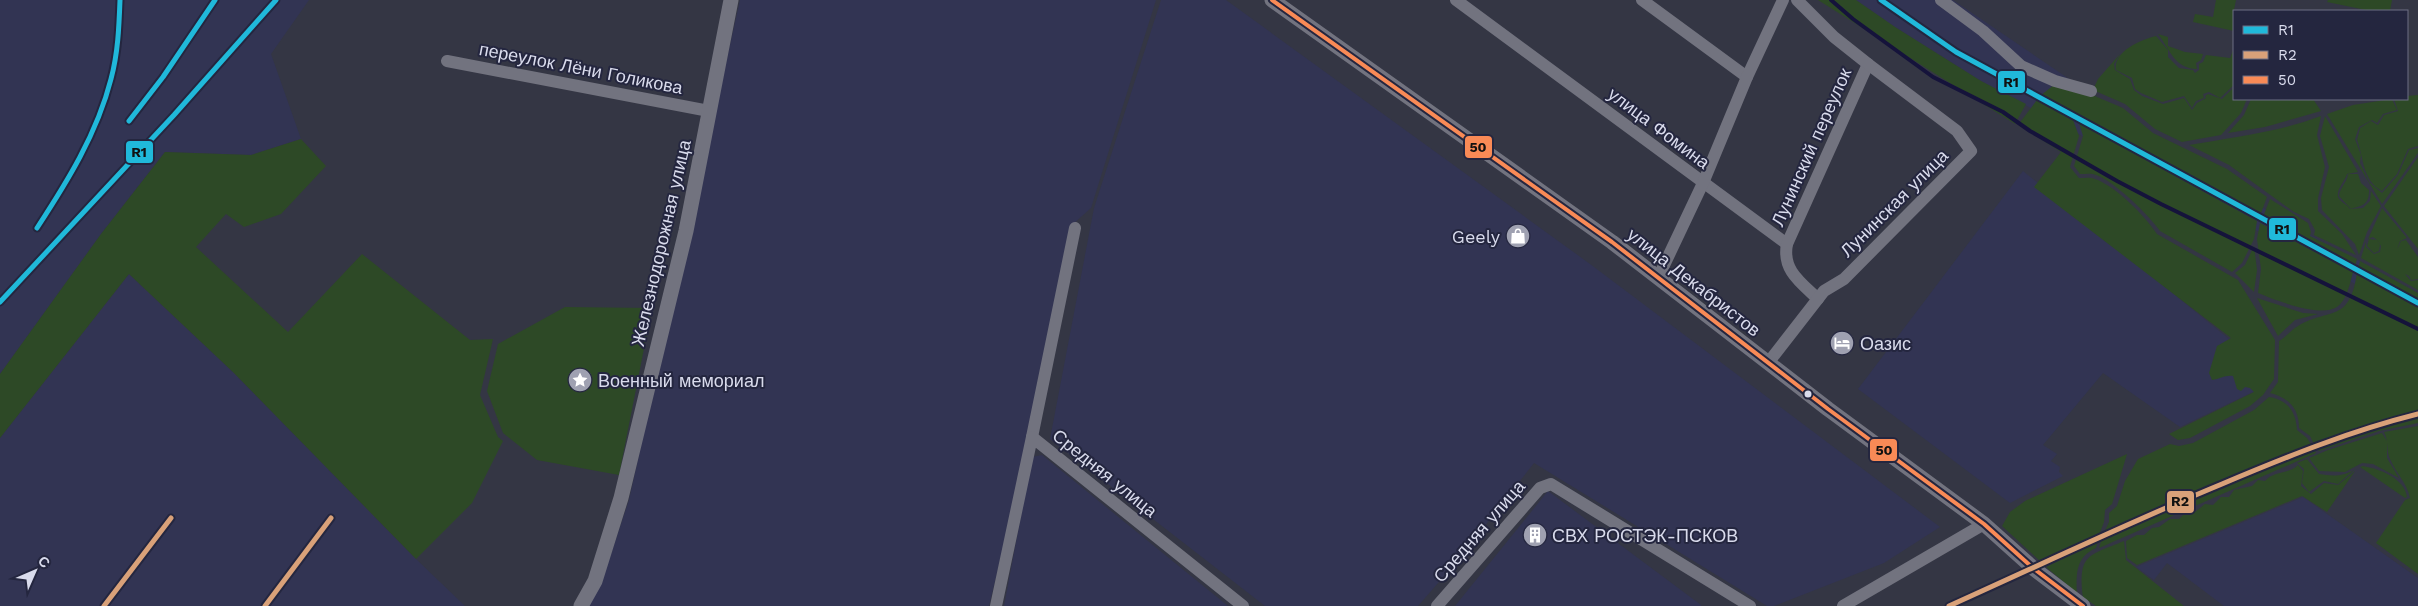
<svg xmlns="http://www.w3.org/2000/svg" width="2418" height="606" font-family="'Work Sans',sans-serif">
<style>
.built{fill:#323453}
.green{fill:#2d4926}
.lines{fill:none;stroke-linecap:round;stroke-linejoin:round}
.stream{stroke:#15133b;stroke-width:4}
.minor{stroke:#72737f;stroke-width:12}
.tertiary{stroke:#72737f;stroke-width:15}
.bus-1-casing{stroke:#24263f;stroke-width:8}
.bus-1{stroke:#f98a56;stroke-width:4}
.rail-1-casing{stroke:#24263f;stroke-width:9}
.rail-2-casing{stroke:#24263f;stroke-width:9}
.rail-1{stroke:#20b9da;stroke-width:5}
.rail-2{stroke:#d9a179;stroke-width:5}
.bus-dot{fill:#d9dbec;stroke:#24263f;stroke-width:2}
.labels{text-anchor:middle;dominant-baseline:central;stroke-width:4;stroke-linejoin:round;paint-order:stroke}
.street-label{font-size:18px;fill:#d9dbec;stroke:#24263f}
.poi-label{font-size:18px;fill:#d9dbec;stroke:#24263f;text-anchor:start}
.line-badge{stroke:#24263f;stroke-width:2}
.pale-badge-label{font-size:14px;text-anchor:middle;font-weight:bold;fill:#111}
</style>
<rect width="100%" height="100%" fill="#343644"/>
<g class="built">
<path d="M0,0H309L271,54L301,139L251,155L165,152L101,234L0,374Z"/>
<path d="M740,0H1156L1091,208L1073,224L1047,367L989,606H588L601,584L629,500Z"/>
<path d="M1161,0H1226L1590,264L1940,527L1884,563L1774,606H1767L1534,463L1459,559L1418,606H1265L1050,439L1094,208Z"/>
<path d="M1856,0H1953L2075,83L2114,123L2353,259L2360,261L2418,293V318L1981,81L1895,27Z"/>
<path d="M2023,171L2240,348L2259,389L2180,427L2103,373L2043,445L2057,454L2051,461L2060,467L2059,472L2063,476L2010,503L1858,389Z"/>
<path d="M129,274L234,373L416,559L465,606H0V438Z"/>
<path d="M1042,455L1228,606H1004L1032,457Z"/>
<path d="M1548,491L1701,605V606H1455Z"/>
<path d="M2303,497L2418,578V606H2224L2167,563L2154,580L2136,567Z"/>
</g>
<g class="green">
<path d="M1818,0H1856L1895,27L1981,81L2026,104L2015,124Z"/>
<path d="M2216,0H2236L2233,15L2234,31L2193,22L2195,14L2213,17Z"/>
<path d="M2328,0H2392L2390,11H2371L2327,2Z"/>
<path d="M2158,34L2168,37V46L2185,52L2203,54L2201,60L2196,63L2197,69C2174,68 2171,51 2158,34Z"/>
<path d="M2156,36L2168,50V57L2179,68L2193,70L2195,73L2199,70V64L2203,62L2206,55L2230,58L2234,48V85L2220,98L2209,92L2203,94L2204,98L2196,101L2192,108L2184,96L2162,102L2141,93L2135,89L2132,78L2116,70C2113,51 2141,40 2156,36Z"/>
<path d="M2120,54L2114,64L2115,70L2130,79L2134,90L2142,96L2163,104L2184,98L2192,110L2197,103L2206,98L2205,96L2208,94L2222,99L2234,87V99H2247L2241,113L2221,135L2182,142L2155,129L2125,104L2093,90L2098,79Z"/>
<path d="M2055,84L2090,94L2123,108L2153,133L2227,169L2267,197L2260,216L2040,96Z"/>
<path d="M2418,95V146L2408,149L2397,174L2382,191C2362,180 2364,158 2357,140L2360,128L2371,121L2378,125L2384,115L2398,111L2394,99H2407V96Z"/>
<path d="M2251,99H2313L2321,111L2265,127L2228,133L2244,115Z"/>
<path d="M2392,99L2397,110L2383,114L2377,123L2372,120L2359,127L2355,139L2361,155L2360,163L2369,182L2382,193L2398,175L2409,150L2418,148V153L2382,204L2327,114L2353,105Z"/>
<path d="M2037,100L2073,120L2079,136L2070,167L2079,178C2084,178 2091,177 2095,179C2116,186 2145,216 2157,234L2238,280L2275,340L2274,379L2263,395L2250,406L2190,438L2178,440L2169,434L2254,392L2250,388L2245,387L2241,391L2237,389L2233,376C2225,375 2220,379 2212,380L2209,373L2217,346L2231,338L2034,187L2061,152L2018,125Z"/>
<path d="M2321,116L2317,135L2325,167L2318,198V211L2342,234L2356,255L2314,235L2315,230L2309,219L2294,212L2229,165L2189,145C2233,137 2279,132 2321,116Z"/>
<path d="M2325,116L2358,172L2347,174C2345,182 2332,193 2341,201C2345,205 2347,204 2350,209L2363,208L2370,201L2371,191L2381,206L2367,232L2359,255L2355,244L2322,210L2321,198L2329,167L2320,136Z"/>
<path d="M2079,123L2257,221L2254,239L2242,263L2232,272L2160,231C2149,215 2114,181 2096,175C2092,173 2085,174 2080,174L2074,166L2083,136Z"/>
<path d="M301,139L326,166L281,214L244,227L226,214L196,247L288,332L362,254L470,340L493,339L480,395L498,437L503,441L472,503L416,559L234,373L129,274L0,438V374L101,234L165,152L251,155Z"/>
<path d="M2418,157V249L2384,206Z"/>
<path d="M2348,174H2358L2361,183L2369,190C2369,204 2364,205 2351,209L2339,196C2340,187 2347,183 2348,174Z"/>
<path d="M2270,199L2308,223L2311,232L2310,236L2357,259L2355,267L2263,217Z"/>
<path d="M2382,208L2407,238L2400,241C2394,258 2395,258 2404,274L2396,261V252L2401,241L2406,240L2418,257V279L2411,280L2409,276L2405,274L2411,281L2418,280V290L2361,258L2366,242V247L2374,254L2380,252L2381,246L2377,240L2380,245L2379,251L2374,253L2367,246L2369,239L2377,240L2373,237L2368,239Z"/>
<path d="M2260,223L2353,272C2350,283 2347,300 2337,307C2320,318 2275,300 2258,293L2261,269L2257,239Z"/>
<path d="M2254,246L2257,270L2254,292L2235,273L2245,265Z"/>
<path d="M2360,261L2418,293V301L2358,269Z"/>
<path d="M2357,273L2418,306V412L2374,423L2314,444L2310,436L2299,428C2299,408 2289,398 2270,393L2278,382L2279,341C2286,337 2291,330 2298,326C2330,307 2349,324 2357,273Z"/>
<path d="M2257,298L2303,313L2318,314L2295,320L2278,336Z"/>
<path d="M565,307L652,308L619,475L537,460L503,433L487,391L498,344Z"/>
<path d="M2269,397C2288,400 2296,412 2297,430L2307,438L2311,444L2141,515L2104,533L2109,522V513L2117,506L2125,481L2138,459L2170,444L2179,446L2193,443L2254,410Z"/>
<path d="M2418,415V423L2379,431L2319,451L2315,446L2376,426Z"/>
<path d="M2418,426V574L2376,543L2405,500L2410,498C2407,483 2396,473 2390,459C2386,450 2389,442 2384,432Z"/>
<path d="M2382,433L2387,441V458L2399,478L2373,464L2362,463L2345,472L2319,471L2309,458L2328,450Z"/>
<path d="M2313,447L2316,453L2099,548L2102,538L2143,518Z"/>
<path d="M2127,454L2112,504L2105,510L2104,522L2099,535L2040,561L2002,526L2010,512L2025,501Z"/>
<path d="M2307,459L2319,474C2332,476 2342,477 2354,470L2338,484L2324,481L2309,492L2302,483L2304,469L2297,463Z"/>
<path d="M2298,465L2303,471L2301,486L2311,494L2324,483L2338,485L2355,471L2327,512L2302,496L2137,565L2127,558L2126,541L2137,535H2144L2152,528L2159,527L2170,519H2179L2185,513L2195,512L2205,504L2213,505L2221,497H2229L2234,490L2252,486L2258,480L2265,481C2273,471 2290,474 2298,465Z"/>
<path d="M2363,466C2380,469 2404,478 2407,497L2405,498L2360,467Z"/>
<path d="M2098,541L2096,548C2076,557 2076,573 2077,593L2046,567Z"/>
<path d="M2124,541L2126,560L2184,606H2096L2083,597C2078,554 2088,556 2124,541Z"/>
</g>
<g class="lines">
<path class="stream" d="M1831,0L1853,19L1933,77L2003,112L2030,131L2117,181L2161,204L2418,329"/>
<g class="minor">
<path d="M1456,0L1787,244"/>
<path d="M1642,0L1747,77"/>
<path d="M1941,0L1983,31L2021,66L2055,81L2091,91"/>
<path d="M447,61L709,111"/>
<path d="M1658,278L1703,183L1747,77L1783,0"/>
<path d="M1818,299C1800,282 1782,270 1787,244L1868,64"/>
<path d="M1768,363L1824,291L1844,279L1971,151L1957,131L1868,64L1834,37L1797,0"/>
<path d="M1032,437L1075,228"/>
<path d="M996,606L1032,437L1243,606"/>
<path d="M1437,606L1540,488L1551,484L1750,606"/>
<path d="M1843,606L1984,524"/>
</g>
<g class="tertiary">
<path d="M1272,0L1612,242L1828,409L1984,524L2033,568L2083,606"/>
<path d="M581,606L595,581L621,498L686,231L731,0"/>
</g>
<g class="bus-1-casing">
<path id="bus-1" d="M1272,0L1612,242L1828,409L1984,524L2033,568L2083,606"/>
</g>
<use href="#bus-1" class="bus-1"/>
<g class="rail-1-casing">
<g id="rail-1">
<path d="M1881,0L1956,52L2418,303"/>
<path d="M129,121L163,77L215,0"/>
<path d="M37,228C67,182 97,134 111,79C118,53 119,27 120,0"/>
<path d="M0,302L174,115L276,0"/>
</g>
</g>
<g class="rail-2-casing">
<g id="rail-2">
<path d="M104,606L171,518"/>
<path d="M265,606L331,518"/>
<path d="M1949,606C2040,565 2130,522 2222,484C2286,457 2350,431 2418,414"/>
</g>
</g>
<use href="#rail-1" class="rail-1"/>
<use href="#rail-2" class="rail-2"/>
</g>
<defs>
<g id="shop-disc" transform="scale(1.25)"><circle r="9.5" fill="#9fa1b1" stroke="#24263f"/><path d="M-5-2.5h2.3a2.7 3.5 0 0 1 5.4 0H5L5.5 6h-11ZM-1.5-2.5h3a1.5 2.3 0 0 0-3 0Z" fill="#fff"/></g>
<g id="hotel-disc" transform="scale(1.25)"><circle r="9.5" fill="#9fa1b1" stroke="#24263f"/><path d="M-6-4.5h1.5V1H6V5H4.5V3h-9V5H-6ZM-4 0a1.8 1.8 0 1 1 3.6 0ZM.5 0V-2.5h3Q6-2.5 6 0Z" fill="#fff"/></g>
<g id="sight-disc" transform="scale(1.25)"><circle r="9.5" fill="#9fa1b1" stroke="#24263f"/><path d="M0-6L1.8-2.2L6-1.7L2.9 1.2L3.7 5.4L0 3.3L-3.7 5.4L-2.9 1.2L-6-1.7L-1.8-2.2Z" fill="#fff"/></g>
<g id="building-disc" transform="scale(1.25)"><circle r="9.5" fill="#9fa1b1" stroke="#24263f"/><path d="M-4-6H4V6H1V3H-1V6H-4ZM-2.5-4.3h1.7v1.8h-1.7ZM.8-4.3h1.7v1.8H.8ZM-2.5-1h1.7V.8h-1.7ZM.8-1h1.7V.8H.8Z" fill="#fff"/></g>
</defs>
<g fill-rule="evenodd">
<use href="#shop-disc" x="1518" y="236"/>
<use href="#hotel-disc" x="1842" y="343"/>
<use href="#sight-disc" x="580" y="380"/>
<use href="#building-disc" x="1535" y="535"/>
</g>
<circle class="bus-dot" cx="1808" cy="394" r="4.5"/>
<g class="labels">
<g class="street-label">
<text transform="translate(581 68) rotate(11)">переулок Лёни Голикова</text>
<text transform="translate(1659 128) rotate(37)">улица Фомина</text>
<text transform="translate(1811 147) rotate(-66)">Лунинский переулок</text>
<text transform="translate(1894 203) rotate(-45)">Лунинская улица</text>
<text transform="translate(661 243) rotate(-77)">Железнодорожная улица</text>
<text transform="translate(1694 282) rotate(38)">улица Декабристов</text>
<text transform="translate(1105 473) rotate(39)">Средняя улица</text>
<text transform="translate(1479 531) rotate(-49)">Средняя улица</text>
</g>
<g class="poi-label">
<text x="1500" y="236" text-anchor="end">Geely</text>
<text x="1860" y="343">Оазис</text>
<text x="598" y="380">Военный мемориал</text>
<text x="1552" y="535">СВХ РОСТЭК-ПСКОВ</text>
</g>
</g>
<g class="line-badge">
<rect x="1997" y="70" width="29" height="24" rx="5" fill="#20b9da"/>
<rect x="1464" y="135" width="29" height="24" rx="5" fill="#f98a56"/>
<rect x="125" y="140" width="29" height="24" rx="5" fill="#20b9da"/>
<rect x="2268" y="217" width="29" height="24" rx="5" fill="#20b9da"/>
<rect x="1869" y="438" width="29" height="24" rx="5" fill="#f98a56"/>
<rect x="2166" y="490" width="29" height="24" rx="5" fill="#d9a179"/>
</g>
<g class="pale-badge-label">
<text x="2011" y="87">R1</text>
<text x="1478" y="152">50</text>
<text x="139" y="157">R1</text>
<text x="2282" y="234">R1</text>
<text x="1884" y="455">50</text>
<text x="2180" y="506">R2</text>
</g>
<rect x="2233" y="10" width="175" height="90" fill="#24263f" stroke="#6c6e84"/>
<rect x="2243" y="26" width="25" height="8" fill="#20b9da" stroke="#6c6e84"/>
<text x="2278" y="35" font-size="15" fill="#d9dbec">R1</text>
<rect x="2243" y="51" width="25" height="8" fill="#d9a179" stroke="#6c6e84"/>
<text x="2278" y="60" font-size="15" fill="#d9dbec">R2</text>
<rect x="2243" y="76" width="25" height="8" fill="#f98a56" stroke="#6c6e84"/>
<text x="2278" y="85" font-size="15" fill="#d9dbec">50</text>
<g transform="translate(35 571) rotate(45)" stroke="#24263f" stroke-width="4" paint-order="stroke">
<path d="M0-4L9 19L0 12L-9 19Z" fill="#d9dbec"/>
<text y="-8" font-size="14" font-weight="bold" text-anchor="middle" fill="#d9dbec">С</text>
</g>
</svg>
